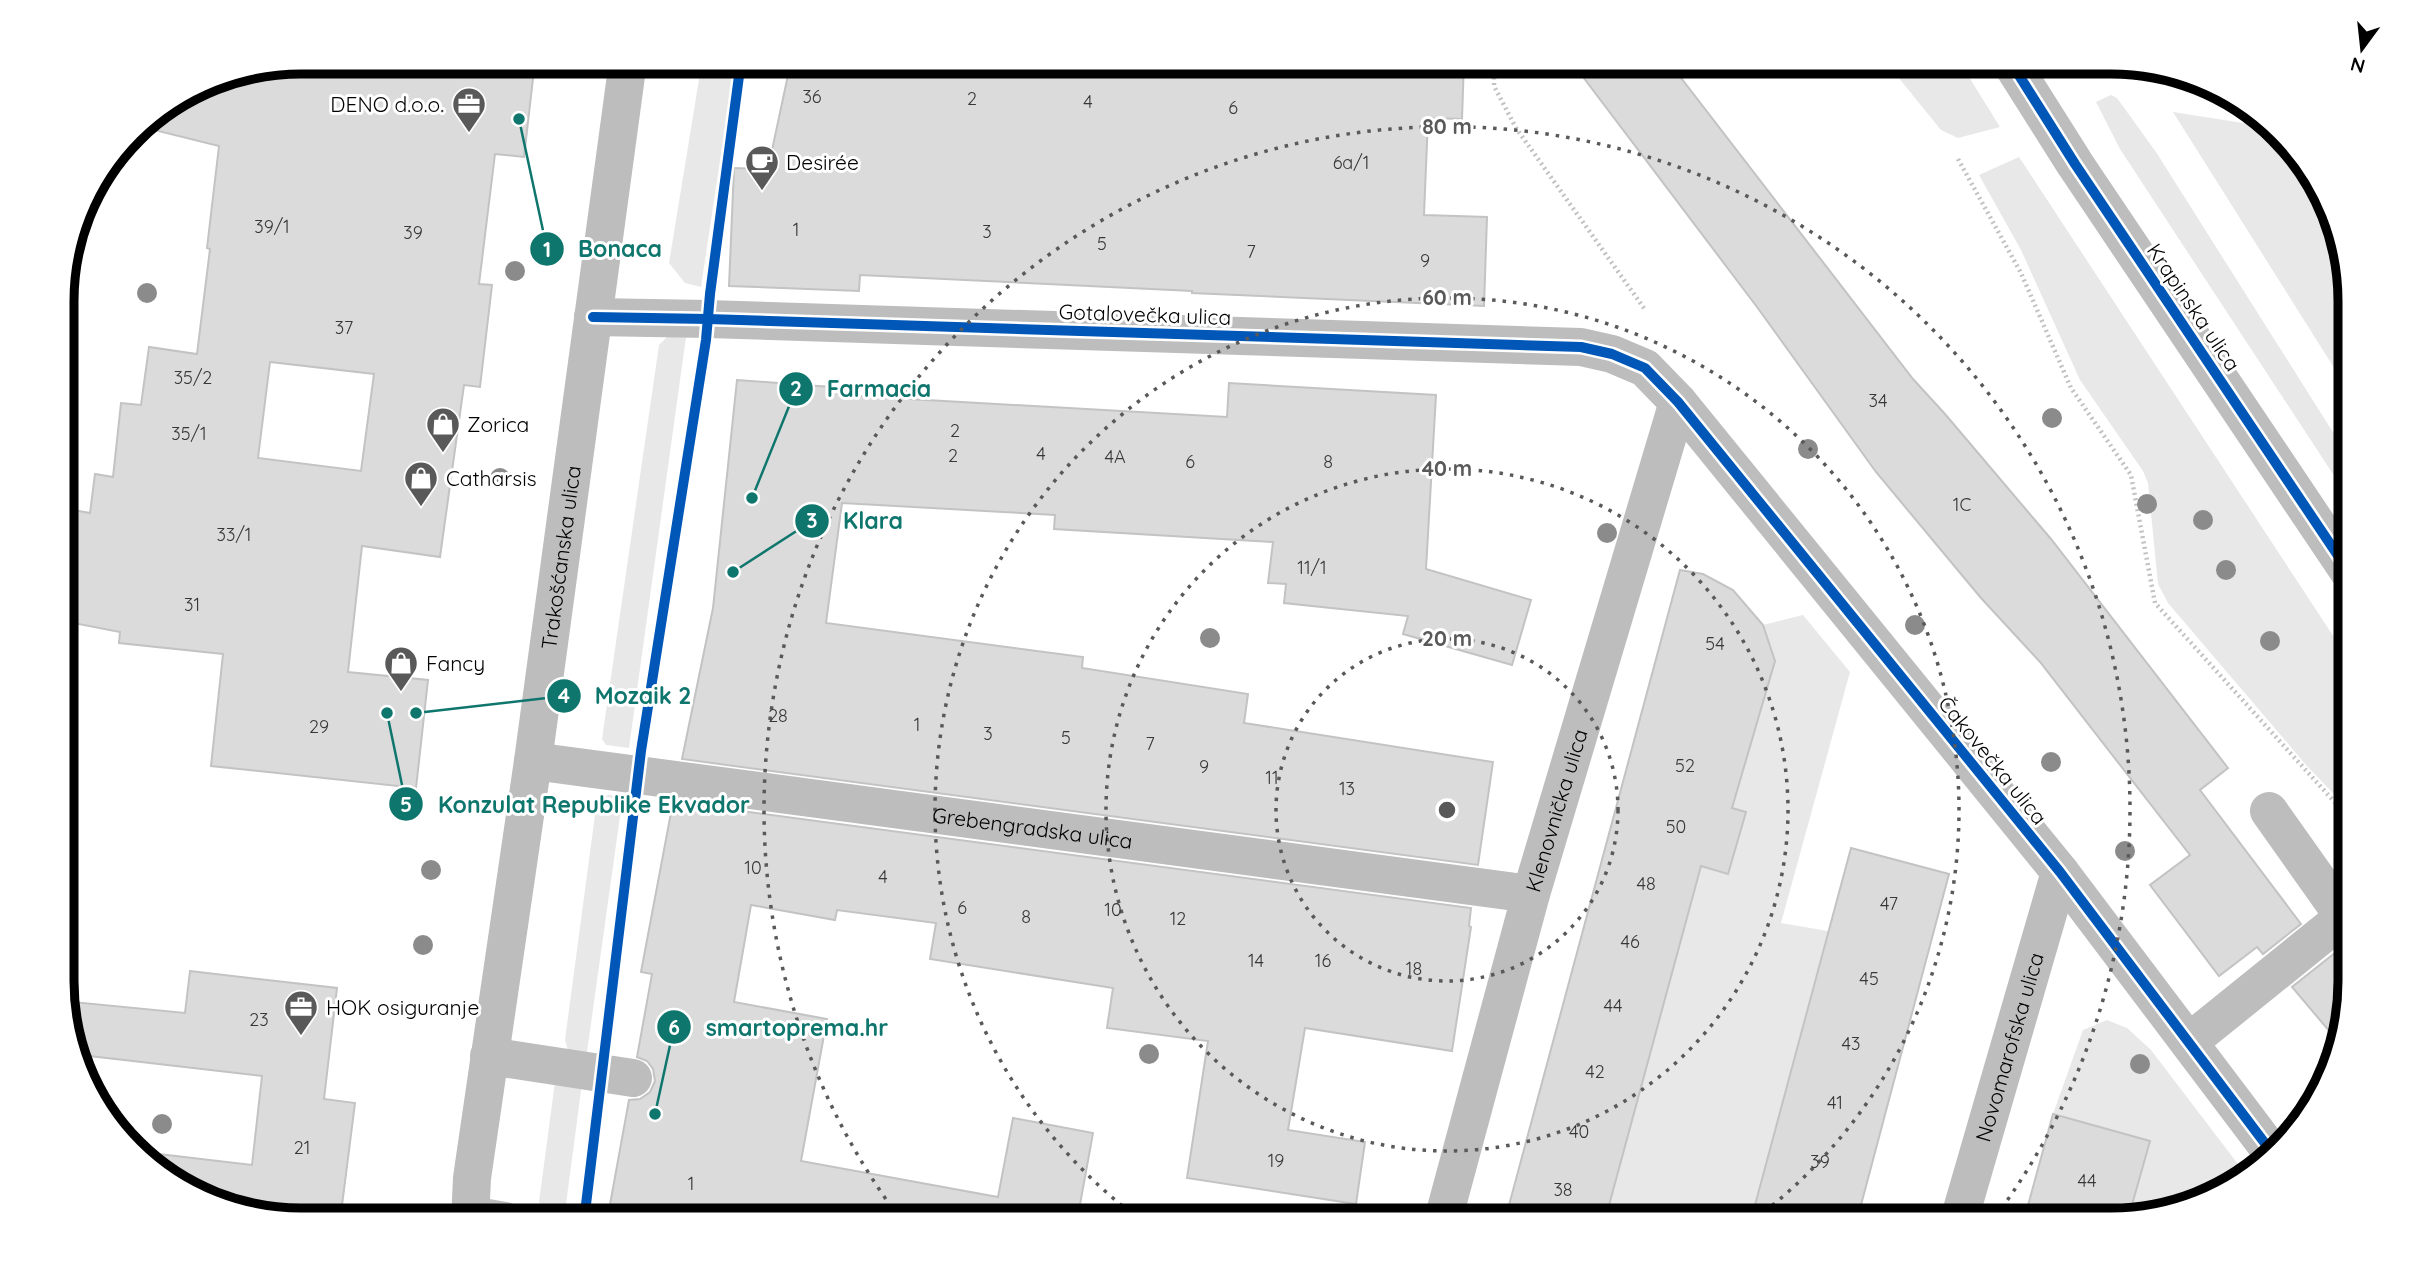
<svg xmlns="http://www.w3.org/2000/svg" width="2411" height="1282" font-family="Quicksand,sans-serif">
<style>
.green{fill:#e8e8e8}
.building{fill:#dbdbdb;stroke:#c3c3c3;stroke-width:2;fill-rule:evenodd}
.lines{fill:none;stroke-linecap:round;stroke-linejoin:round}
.path{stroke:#c2c2c2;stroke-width:4.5;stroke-dasharray:2 3.5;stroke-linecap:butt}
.minor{stroke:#bdbdbd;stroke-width:38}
.cycleway-casing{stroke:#fff;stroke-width:15}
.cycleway{stroke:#0057b8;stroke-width:10}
.tree{fill:#8b8b8b}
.ring{fill:none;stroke:#595959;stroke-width:3.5;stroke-dasharray:3.5 7}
.labels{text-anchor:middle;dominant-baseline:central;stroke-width:6;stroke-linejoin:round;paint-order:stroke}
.number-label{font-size:18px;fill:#373737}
.poi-label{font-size:21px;fill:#000;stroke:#fff;text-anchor:start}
.street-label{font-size:21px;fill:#000;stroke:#fff}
.rim{fill:none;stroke:#000;stroke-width:9}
.centre{fill:#595959;stroke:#fff;stroke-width:3.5}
.ring-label{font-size:21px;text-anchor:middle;font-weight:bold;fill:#595959;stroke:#fff;stroke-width:6;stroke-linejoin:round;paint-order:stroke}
.leader{fill:none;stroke:#0f766e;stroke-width:2.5}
.callout-dot{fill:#0f766e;stroke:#fff;stroke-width:2.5}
.mark-label{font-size:21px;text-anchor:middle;font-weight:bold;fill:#fff}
.callout-label{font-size:23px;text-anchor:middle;font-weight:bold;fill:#0f766e;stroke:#fff;stroke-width:6;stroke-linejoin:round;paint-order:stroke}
</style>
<rect width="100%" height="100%" fill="#fff"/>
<g class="green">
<path d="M702,61H735L701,287L685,283L669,263Z"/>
<path d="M1885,61H1959L2000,127L1958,138L1941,130Z"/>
<path d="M2111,95L2117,98L2156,152L2348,456V497L2120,149L2096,102Z"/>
<path d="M2173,112L2262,126L2309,167L2348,270V390Z"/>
<path d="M2019,157L2349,660V810L2307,766L2168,603L2158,584L2148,483L2143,471L2080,380L2021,250L1979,175Z"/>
<path d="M667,337H686L629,748L606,745L602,739L659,345Z"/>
<path d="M1803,615L1850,672L1781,923L1828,931L1751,1220H1605L1701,866L1728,873L1745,812L1732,808L1775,661L1763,625Z"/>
<path d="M608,795H623L587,1052L568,1050L565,1040L597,800Z"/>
<path d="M2107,1020L2127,1028L2151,1050L2247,1176L2243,1181L2128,1219L2150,1141L2053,1114L2083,1030Z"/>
<path d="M555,1082L582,1083L565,1212L549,1210L539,1202Z"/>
</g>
<g class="building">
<path d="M300,61H535L524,157L495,154L479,284L492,285L480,387L464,385L440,557L362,546L348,672L428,680L416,788L211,766L223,654L119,643L120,632L63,621L62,508L90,513L95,474L113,477L121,403L141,405L149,347L197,354L210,249L207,248L219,146L138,126L142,121L209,79ZM270,362L374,374L361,471L258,458Z"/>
<path d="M791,61H1464L1462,119L1428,118L1424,215L1487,217L1484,306L1192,293V291L860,275L859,291L729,286L734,168L768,169Z"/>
<path d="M1571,61H1668L1913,379L1945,414L2051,539L2228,768L2200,790L2301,924L2263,954L2257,947L2219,976L2150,885L2190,855L2040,662L1981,598L1876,472L1757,307Z"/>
<path d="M737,380L858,389L857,396L1227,417L1229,383L1436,395L1426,569L1531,600L1512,665L1403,634L1408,616L1284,603L1286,584L1268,583L1273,542L1054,529L1055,515L1003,512L842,503L826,623L1083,657L1082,668L1248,694L1244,723L1493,762L1478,865L682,759L713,608Z"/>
<path d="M1680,570L1703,574L1733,590L1763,625L1775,661L1732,808L1746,812L1728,874L1701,866L1605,1220H1505Z"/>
<path d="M673,802L1471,908L1469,926L1471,927L1452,1051L1305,1028L1288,1130L1365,1142L1356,1204L1187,1178L1208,1041L1107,1028L1113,988L930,959L936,923L837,910L835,920L751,905L734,1002L827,1019L801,1161L998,1197L1013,1118L1093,1133L1077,1221H665L609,1210L629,1100L640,1099L650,1092L655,1081L653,1069L647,1061L637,1057L652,974L641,972Z"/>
<path d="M1851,848L1949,874L1857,1220H1751Z"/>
<path d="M2350,941V982L2336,1039L2292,987Z"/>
<path d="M190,971L337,988L324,1099L355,1103L340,1221H300L194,1196L141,1152L252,1165L262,1076L81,1055L63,1013V1001L185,1013Z"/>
<path d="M2053,1114L2150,1141L2128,1219L2024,1220Z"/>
</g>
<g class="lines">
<g class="path">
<path d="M1494,61V86L1516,128L1646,311"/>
<path d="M1958,159L2021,273L2071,388L2131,475L2155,603L2349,818"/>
</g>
<g class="minor">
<path d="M2010,61L2075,164L2349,572"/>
<path d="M593,317L708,319L1581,347L1612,354L1645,368L1678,402L2060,872L2270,1150"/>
<path id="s1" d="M533,761L1531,894"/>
<path d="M2189,1042L2344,917L2269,811"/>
<path d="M489,1056L633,1078"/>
<path d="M470,1215L505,1221"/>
<path id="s2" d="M1443,1220L1531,894L1678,402"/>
<path id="s3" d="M1959,1220L2060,872"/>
<path id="s4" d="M470,1221L472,1178L533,761L628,61"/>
</g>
<g class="cycleway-casing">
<g id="cycleway">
<path d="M2010,61L2075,164L2349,572"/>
<path d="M593,317L708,319L1581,347L1612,354L1645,368L1678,402L2060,872L2270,1150"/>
<path d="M584,1221L641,751L706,340L710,294L741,61"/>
</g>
</g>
<use href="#cycleway" class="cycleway"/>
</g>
<g class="tree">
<circle cx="515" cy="271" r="10"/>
<circle cx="147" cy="293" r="10"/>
<circle cx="2052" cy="418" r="10"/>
<circle cx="1808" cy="449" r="10"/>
<circle cx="500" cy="478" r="10"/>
<circle cx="2147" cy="504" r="10"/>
<circle cx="2203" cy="520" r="10"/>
<circle cx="1607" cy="533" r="10"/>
<circle cx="2226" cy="570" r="10"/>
<circle cx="1915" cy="625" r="10"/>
<circle cx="1210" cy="638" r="10"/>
<circle cx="2270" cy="641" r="10"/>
<circle cx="2051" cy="762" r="10"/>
<circle cx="2125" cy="851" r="10"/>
<circle cx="431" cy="870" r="10"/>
<circle cx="423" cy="945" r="10"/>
<circle cx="1149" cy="1054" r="10"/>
<circle cx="2140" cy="1064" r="10"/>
<circle cx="162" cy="1124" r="10"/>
</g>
<g class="ring">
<circle cx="1447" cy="810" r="171"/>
<circle cx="1447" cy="810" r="341"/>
<path d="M1139 1219A512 512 0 1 1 1755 1219"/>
<path d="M898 1216A683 683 0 1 1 1996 1216"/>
</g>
<defs>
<g id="office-pin" transform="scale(1.75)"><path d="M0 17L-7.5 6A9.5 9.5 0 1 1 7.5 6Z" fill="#595959" stroke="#fff"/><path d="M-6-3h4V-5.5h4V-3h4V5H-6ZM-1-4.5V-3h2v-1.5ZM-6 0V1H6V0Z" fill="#fff"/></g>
<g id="cafe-pin" transform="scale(1.75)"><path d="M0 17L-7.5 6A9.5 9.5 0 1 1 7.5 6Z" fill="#595959" stroke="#fff"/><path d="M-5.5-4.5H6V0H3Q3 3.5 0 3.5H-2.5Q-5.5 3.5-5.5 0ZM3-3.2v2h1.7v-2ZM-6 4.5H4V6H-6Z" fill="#fff"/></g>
<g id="shop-pin" transform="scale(1.75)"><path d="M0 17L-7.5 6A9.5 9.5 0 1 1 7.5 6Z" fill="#595959" stroke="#fff"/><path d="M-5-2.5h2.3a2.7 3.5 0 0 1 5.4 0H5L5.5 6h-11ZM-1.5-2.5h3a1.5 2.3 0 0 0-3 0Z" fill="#fff"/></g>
</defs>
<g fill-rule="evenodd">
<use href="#office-pin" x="469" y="104"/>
<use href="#cafe-pin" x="762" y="162"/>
<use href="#shop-pin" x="443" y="424"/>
<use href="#shop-pin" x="421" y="478"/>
<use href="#shop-pin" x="401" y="663"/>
<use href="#office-pin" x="301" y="1007"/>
</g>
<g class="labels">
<g class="number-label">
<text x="812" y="96">36</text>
<text x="972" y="98">2</text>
<text x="1088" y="101">4</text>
<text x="1233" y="107">6</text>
<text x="1351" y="162">6a/1</text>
<text x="272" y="226">39/1</text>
<text x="796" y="229">1</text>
<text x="987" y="231">3</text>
<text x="413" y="232">39</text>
<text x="1102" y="243">5</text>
<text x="1251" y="251">7</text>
<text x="1425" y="260">9</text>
<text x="344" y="327">37</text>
<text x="193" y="377">35/2</text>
<text x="1878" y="400">34</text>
<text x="955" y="430">2</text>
<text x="189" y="433">35/1</text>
<text x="1041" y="453">4</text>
<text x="953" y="455">2</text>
<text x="1115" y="456">4A</text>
<text x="1190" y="461">6</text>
<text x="1328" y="461">8</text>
<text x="1962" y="504">1C</text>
<text x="234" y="534">33/1</text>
<text x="1312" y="567">11/1</text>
<text x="192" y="604">31</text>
<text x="1715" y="643">54</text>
<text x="778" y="715">28</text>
<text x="917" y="724">1</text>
<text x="319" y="726">29</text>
<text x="988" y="733">3</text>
<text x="1066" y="737">5</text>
<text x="1150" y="743">7</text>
<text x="1685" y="765">52</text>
<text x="1204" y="766">9</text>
<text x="1272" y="777">11</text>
<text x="1347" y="788">13</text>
<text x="1676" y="826">50</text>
<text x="753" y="867">10</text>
<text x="883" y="876">4</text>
<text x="1646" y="883">48</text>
<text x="1889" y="903">47</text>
<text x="962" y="907">6</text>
<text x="1113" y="909">10</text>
<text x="1026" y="916">8</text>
<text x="1178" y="918">12</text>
<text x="1630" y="941">46</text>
<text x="1256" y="960">14</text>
<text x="1323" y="960">16</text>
<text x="1414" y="968">18</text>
<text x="1869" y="978">45</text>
<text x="1613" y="1005">44</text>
<text x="259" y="1019">23</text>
<text x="1851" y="1043">43</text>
<text x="1595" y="1071">42</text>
<text x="1835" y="1102">41</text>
<text x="1579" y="1131">40</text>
<text x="302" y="1147">21</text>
<text x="1276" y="1160">19</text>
<text x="1820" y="1161">39</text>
<text x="2087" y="1180">44</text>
<text x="691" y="1183">1</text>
<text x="1563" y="1189">38</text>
</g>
<g class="poi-label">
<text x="444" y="104" text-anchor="end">DENO d.o.o.</text>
<text x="786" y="162">Desirée</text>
<text x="467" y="424">Zorica</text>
<text x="446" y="478">Catharsis</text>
<text x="426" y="663">Fancy</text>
<text x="326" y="1007">HOK osiguranje</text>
</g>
<g class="street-label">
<text transform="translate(2194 307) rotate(56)">Krapinska ulica</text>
<text transform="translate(1145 314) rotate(2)">Gotalovečka ulica</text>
<text stroke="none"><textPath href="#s4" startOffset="670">Trakošćanska ulica</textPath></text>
<text transform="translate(1993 760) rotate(51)">Čakovečka ulica</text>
<text stroke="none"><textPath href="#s2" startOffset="425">Klenovnička ulica</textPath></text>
<text stroke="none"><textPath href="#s1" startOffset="504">Grebengradska ulica</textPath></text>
<text stroke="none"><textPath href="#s3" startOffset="180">Novomarofska ulica</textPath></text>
</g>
</g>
<path d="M0 0H2411V1282H0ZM301 74H2111A227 227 0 0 1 2338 301V981A227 227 0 0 1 2111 1208H301A227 227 0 0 1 74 981V301A227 227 0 0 1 301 74Z" fill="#fff" fill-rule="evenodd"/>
<path class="rim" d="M301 74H2111A227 227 0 0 1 2338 301V981A227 227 0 0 1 2111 1208H301A227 227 0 0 1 74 981V301A227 227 0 0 1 301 74Z"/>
<circle cx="1447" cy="810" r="10" class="centre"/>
<g class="ring-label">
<text x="1447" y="134">80 m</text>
<text x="1447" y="305">60 m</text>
<text x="1447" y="476">40 m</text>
<text x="1447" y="646">20 m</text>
</g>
<path class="leader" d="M519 119L547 249M752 498L796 389M733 572L812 521M416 713L564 696M387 713L406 804M655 1114L674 1027"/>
<g class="callout-dot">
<circle cx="519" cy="119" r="7"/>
<circle cx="752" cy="498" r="7"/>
<circle cx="733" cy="572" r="7"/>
<circle cx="416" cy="713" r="7"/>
<circle cx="387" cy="713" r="7"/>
<circle cx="655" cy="1114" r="7"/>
<circle cx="547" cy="249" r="18"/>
<circle cx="796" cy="389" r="18"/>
<circle cx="812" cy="521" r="18"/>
<circle cx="564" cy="696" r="18"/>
<circle cx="406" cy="804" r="18"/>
<circle cx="674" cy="1027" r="18"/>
</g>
<g class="mark-label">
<text x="547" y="257">1</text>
<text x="796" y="396">2</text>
<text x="812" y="528">3</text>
<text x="564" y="703">4</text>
<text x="406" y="812">5</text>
<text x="674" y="1035">6</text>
</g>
<g class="callout-label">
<text x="620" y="257">Bonaca</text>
<text x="879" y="397">Farmacia</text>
<text x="873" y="529">Klara</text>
<text x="643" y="704">Mozaik 2</text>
<text x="594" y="813">Konzulat Republike Ekvador</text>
<text x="797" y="1036">smartoprema.hr</text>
</g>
<g transform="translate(2362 49) rotate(195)" stroke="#ffffff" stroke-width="5" paint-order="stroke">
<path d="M0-5L12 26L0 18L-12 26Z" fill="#000000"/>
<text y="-10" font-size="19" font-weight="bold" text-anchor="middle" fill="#000000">N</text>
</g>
</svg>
